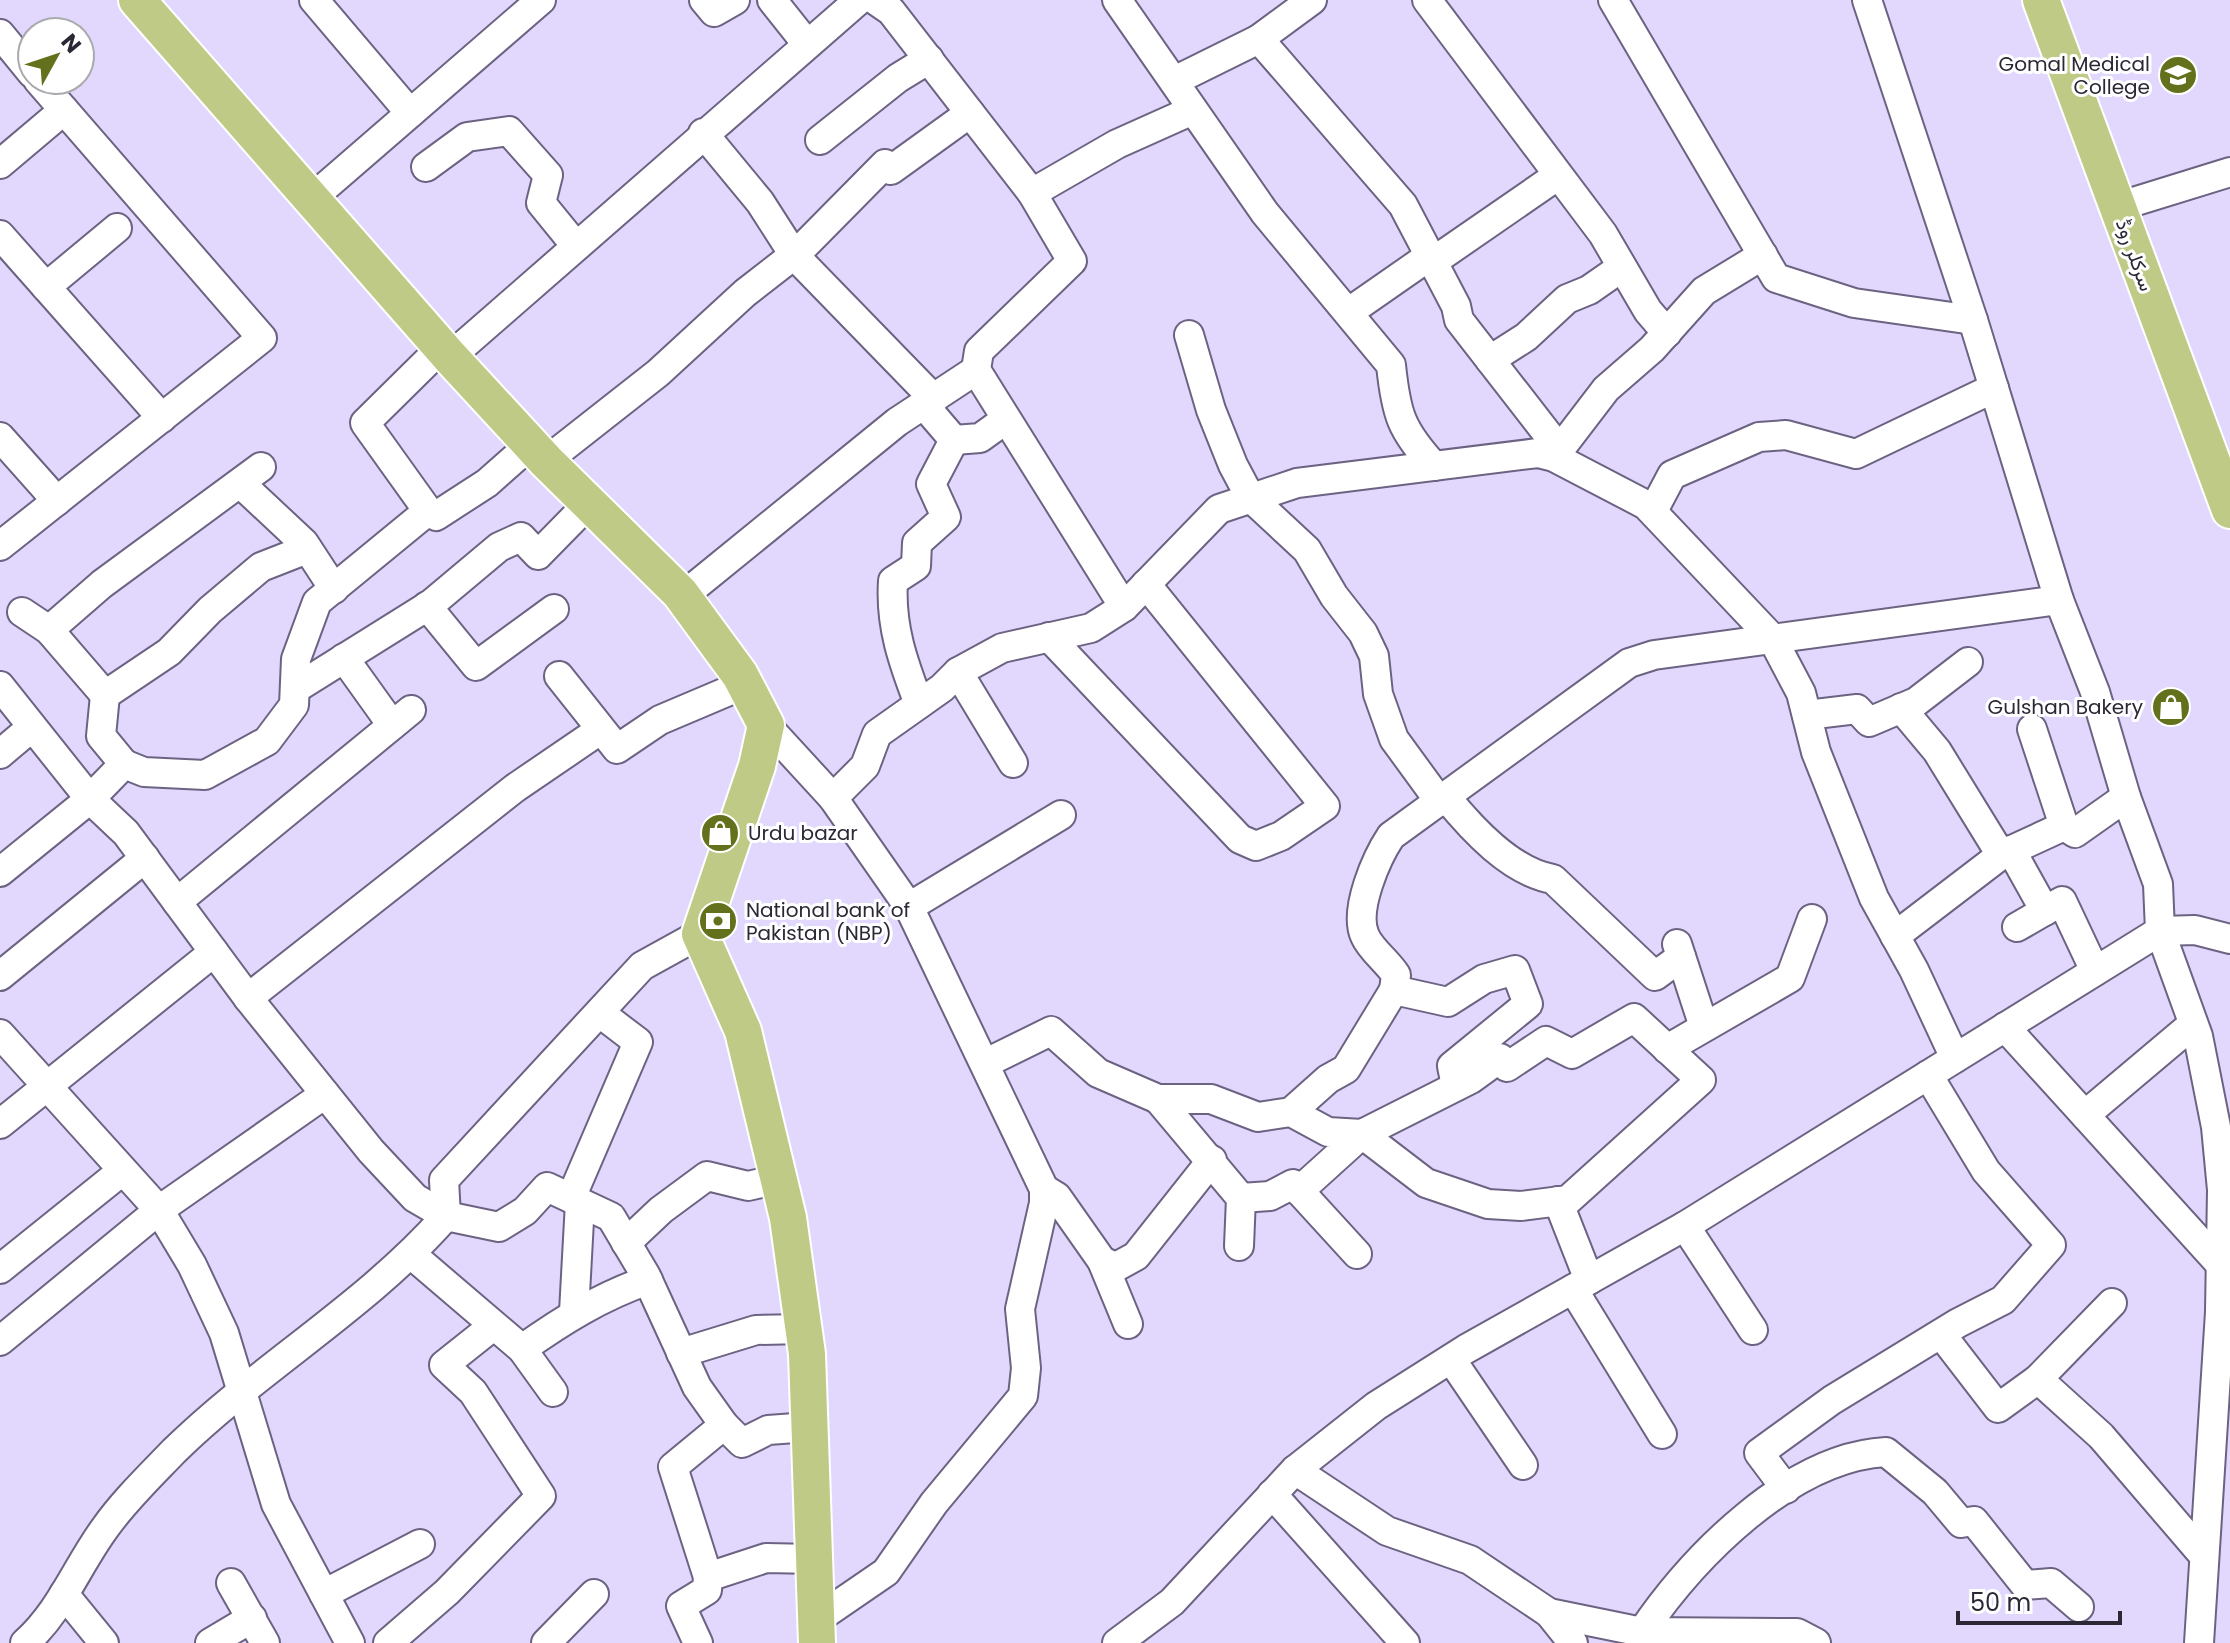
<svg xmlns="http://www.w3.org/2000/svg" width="2230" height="1643" font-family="Poppins,Vazirmatn,sans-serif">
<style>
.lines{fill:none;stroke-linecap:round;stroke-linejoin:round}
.minor-casing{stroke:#6c6282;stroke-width:32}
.major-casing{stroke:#fff;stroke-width:40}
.minor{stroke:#fff;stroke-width:28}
.major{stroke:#bfca86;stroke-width:36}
.labels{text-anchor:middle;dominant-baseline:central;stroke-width:6;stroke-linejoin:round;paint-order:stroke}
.poi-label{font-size:20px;fill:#2b2735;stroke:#fff;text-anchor:end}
.street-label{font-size:20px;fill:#2b2735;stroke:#fff}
</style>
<rect width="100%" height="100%" fill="#e2d8fd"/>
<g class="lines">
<g class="minor-casing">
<g id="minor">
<path d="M314,0L410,113"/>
<path d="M704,0L714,12L735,0"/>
<path d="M772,0L807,44"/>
<path d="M875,0L891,11L1032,193L1072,261L979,351L976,370L1124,607"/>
<path d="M1117,0L1265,213L1391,365C1396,414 1401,430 1434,466"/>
<path d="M1427,0L1603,234L1648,311L1667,333"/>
<path d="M1613,0L1776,278L1854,303L1973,320"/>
<path d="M1867,0L1973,320L2059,600L2095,692L2126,797L2158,884L2160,931L2198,1036L2216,1127L2222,1190L2220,1312L2199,1643"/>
<path d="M0,34L32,73"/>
<path d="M1259,39L1403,205L1456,306L1459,320L1560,450"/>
<path d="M1174,81L1259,39L1312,0"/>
<path d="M703,133L760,202L794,255L934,399"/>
<path d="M820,140L898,78L929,59"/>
<path d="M0,164L64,110"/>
<path d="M426,167L467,137L509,131L548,175L541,203L576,246"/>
<path d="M1032,193L1117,144L1193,110"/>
<path d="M310,200L541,0"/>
<path d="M2117,207L2230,172"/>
<path d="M0,235L162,418"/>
<path d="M1431,263L1557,176"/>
<path d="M46,287L117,228"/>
<path d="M1349,312L1428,257"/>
<path d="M1189,335L1211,410L1233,465L1250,497L1307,550L1334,596L1363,633L1374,656L1378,694L1394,739L1440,802"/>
<path d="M450,357L859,0"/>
<path d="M1490,360L1526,337L1567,299L1589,290L1622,267"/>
<path d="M0,437L57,501"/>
<path d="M954,440L980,438L1005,420"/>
<path d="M1554,457L1606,389L1652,349L1704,291L1763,255"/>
<path d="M546,461L658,373L745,293L799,251L885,164L891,170L970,113"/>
<path d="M241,484L304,543L334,589"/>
<path d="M428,511L365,423L442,347"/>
<path d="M1653,511L1672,475L1759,437L1786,435L1856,454L1994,388"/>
<path d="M0,546L262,338L38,80"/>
<path d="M683,596L897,422L976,370"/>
<path d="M427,606L476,666L554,609"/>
<path d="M22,612L49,630L105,695"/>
<path d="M49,630L102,584L261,467"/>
<path d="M1049,637L1240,839L1256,846L1281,836L1325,806L1146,584"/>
<path d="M344,658L392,725"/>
<path d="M958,672L1013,763"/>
<path d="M559,676L617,749L660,720L745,684"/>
<path d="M0,686L90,799L126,833L248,998L371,1151L415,1198L446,1216C367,1306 260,1367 174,1451C151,1475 124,1501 105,1528C77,1566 61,1611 25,1643"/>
<path d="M295,689L431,604L499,547L521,537L538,555L589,503"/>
<path d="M919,704C903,662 890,626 893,581L916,566L917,543L946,517L931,484L954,440L924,405"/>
<path d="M1901,708L1937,751L2001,855"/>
<path d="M1807,715L1857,709L1869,722L1916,702L1968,662"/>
<path d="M766,725L833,798L909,907L1044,1189V1203L1020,1309L1026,1368L1023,1396L934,1503L886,1572L816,1620"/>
<path d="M2032,729L2064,826"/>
<path d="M0,754L32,727"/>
<path d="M124,764L101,736L105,695L169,652L210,610L261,567L307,549"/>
<path d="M1446,797C1472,829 1511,872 1553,879L1655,976L1681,957"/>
<path d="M833,798L865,766L877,734L942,688L958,672L1002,648L1091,628L1124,607L1219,509L1297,483L1538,453L1554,457L1646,505L1772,638L1801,693L1816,752L1874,898L1914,970L1955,1058"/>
<path d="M2011,850L2045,911"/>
<path d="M0,872L90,799L124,764L144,772L205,775L267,741L294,705L296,659L317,602L428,511L436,516L487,483L531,444"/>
<path d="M177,902L411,710"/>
<path d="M909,907L1061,815"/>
<path d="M2017,927L2062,901L2095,971"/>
<path d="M700,934L642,966L444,1180L446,1216L499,1227L525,1211L547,1187L611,1217L646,1276L697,1387L724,1425L742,1443L768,1430L809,1427"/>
<path d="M1895,936L2001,855L2064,826L2075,833L2126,797"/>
<path d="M1677,944L1704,1027"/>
<path d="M0,976L145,858"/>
<path d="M1394,990L1396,975C1387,961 1371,950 1365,936C1353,910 1377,857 1391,836L1629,663L1654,655L2059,600"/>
<path d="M248,998L515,788L600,730"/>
<path d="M2005,1027L2220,1264"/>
<path d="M0,1034L159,1210L192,1265L224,1333L276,1504L350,1643"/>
<path d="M1667,1049L1790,978L1812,919"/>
<path d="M986,1063L1051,1031L1098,1073L1158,1099H1211L1258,1117L1291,1112L1328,1132L1362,1134L1426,1183L1488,1204L1521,1206L1568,1200L1701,1080L1634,1018L1572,1054L1546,1041L1507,1067L1500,1058L1471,1079L1362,1134L1299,1191"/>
<path d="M1158,1099L1241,1198L1239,1246"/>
<path d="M1291,1112L1328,1079L1346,1069L1394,990L1448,1002L1484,979L1515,970L1528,1004L1452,1066L1456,1086"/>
<path d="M2085,1115L2193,1024"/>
<path d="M0,1124L214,952"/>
<path d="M1044,1189L1057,1197L1102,1261L1128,1324"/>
<path d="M571,1198L638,1042L600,1013"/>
<path d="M1241,1198L1270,1196L1293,1184L1357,1254"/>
<path d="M1558,1201L1589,1280"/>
<path d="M1685,1226L1753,1330"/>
<path d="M626,1243L661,1210L707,1176L748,1186L779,1179"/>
<path d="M412,1255L522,1349L553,1392"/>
<path d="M1102,1261L1116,1267L1136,1256L1212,1160"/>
<path d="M0,1269L122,1171"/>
<path d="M1573,1289L1662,1434"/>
<path d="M574,1312L580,1202"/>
<path d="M1941,1334L1998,1408L2038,1379L2112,1303"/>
<path d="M0,1341L159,1210L325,1094"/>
<path d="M522,1349C563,1320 600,1297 648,1280"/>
<path d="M681,1353L756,1330L804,1329"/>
<path d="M1451,1359L1523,1465"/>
<path d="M2038,1379L2101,1436L2204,1556"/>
<path d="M1295,1470L1387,1531L1470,1560L1549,1613L1573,1643"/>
<path d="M1786,1489L1759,1453L1832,1400L1958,1323L2003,1300L2051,1245L1986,1171L1928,1075"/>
<path d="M1272,1494L1405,1643"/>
<path d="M708,1577L673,1467L724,1425"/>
<path d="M231,1583L265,1643"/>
<path d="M64,1594L104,1643"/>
<path d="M324,1594L420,1544"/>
<path d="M1549,1613L1642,1632L1797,1633L1816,1643"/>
<path d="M1642,1632C1693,1557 1790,1457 1886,1452L1935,1492L1961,1523L1974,1521L2025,1585L2051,1583L2079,1607"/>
<path d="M210,1643L252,1618"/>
<path d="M388,1643L447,1592L541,1496L473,1392L444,1365L493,1326"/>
<path d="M546,1643L594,1594"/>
<path d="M698,1643L681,1606L707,1590L708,1577L766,1558L814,1559"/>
<path d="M1117,1643L1172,1602L1295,1470L1376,1406L1466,1349L1685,1226L2160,931L2195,930L2230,939"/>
</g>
</g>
<g class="major-casing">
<g id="major">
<path d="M137,0L450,357L546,461L680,593L740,675L766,725L757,766L700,934L743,1031L788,1218L807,1354L817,1643"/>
<path d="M2041,0L2230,510"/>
</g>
</g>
<use href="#minor" class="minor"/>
<use href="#major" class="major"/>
</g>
<defs>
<g id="university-disc" transform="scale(2)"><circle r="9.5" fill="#64711c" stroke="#fff"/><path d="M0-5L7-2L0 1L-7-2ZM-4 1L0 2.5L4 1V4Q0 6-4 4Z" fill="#fff"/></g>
<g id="shop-disc" transform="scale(2)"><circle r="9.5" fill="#64711c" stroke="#fff"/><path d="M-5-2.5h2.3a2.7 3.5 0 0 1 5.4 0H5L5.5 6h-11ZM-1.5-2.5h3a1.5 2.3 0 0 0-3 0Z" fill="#fff"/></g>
<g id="bank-disc" transform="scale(2)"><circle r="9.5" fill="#64711c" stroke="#fff"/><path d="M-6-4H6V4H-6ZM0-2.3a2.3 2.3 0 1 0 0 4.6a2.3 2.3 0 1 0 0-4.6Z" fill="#fff"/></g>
</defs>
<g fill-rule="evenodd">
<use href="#university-disc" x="2178" y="75"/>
<use href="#shop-disc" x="2171" y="707"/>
<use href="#shop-disc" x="720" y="833"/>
<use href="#bank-disc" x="718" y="921"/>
</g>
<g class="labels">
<g class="poi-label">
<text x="2150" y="64">Gomal Medical<tspan x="2150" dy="23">College</tspan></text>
<text x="2143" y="707">Gulshan Bakery</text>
<text x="748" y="833" text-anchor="start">Urdu bazar</text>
<text x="746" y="910" text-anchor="start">National bank of<tspan x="746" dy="23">Pakistan (NBP)</tspan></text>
</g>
<g class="street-label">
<text transform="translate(2135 255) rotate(70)">سرکلر روڈ</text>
</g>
</g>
<g transform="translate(56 56) rotate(50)"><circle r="38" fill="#ffffff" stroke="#aaa9ae" stroke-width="2"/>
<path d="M0-6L14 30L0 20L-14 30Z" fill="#64711c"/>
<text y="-12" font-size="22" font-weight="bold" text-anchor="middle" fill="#2b2735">N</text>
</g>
<path d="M1958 1611v12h162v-12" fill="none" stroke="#2b2735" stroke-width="4"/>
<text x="1970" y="1611" font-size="24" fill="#2b2735" stroke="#ffffff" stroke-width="6" paint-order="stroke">50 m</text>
</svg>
